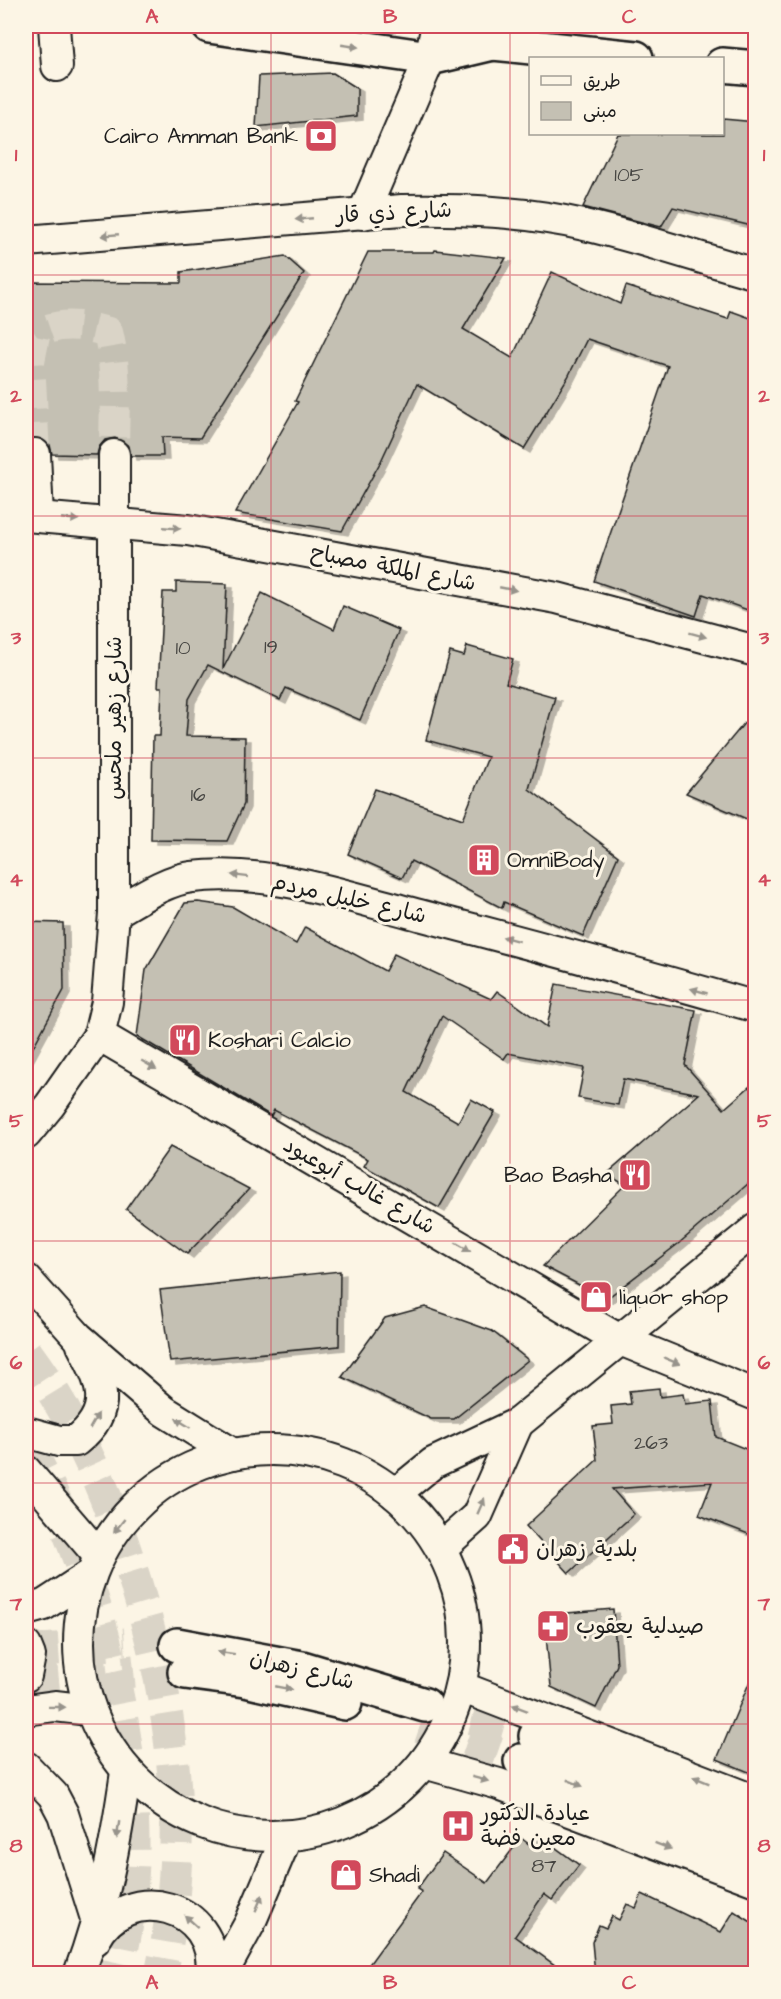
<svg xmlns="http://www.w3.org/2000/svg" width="781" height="1999" font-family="'Architects Daughter','Playpen Sans Arabic',sans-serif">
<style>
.building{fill:#c4c0b3;stroke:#1c1c1c;stroke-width:1.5;filter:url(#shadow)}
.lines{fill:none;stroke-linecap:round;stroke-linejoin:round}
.minor-tunnel{stroke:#dad4c7;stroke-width:30;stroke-dasharray:30 15;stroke-linecap:butt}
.major-tunnel{stroke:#dad4c7;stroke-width:33;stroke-dasharray:33 16;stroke-linecap:butt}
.minor-casing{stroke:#1c1c1c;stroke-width:34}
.major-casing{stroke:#1c1c1c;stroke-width:38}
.minor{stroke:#fcf5e5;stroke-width:30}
.major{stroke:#fcf5e5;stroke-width:33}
.oneway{fill:#97938b}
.grid{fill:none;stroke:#d1495b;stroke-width:1.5;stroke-opacity:0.55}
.labels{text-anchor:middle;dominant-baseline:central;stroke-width:6;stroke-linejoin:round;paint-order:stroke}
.number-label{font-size:20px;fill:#464542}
.poi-label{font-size:22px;fill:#1c1c1c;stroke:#fcf5e5;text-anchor:start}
.street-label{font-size:22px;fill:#1c1c1c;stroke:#fcf5e5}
.neatline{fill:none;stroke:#d1495b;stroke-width:2}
.grid-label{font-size:20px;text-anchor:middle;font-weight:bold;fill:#d1495b}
</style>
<defs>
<filter id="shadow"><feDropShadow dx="6" dy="4" stdDeviation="0" flood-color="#0004"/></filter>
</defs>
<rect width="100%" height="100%" fill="#fcf5e5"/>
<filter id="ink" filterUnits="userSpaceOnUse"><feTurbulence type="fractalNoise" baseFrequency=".0167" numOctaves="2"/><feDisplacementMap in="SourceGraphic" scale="12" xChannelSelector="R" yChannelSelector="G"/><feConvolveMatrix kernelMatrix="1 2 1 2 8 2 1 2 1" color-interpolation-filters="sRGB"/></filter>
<g filter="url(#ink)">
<g class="building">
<path d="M333,73L357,88V116L256,127L259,76Z"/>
<path d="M723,119L756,122V227L673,207L661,227L657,226L583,207L618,134H723Z"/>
<path d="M435,250L506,258L463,329L512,358L552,272L620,304L626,286L728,319L731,311L756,320V613L703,594L696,616L594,581L668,366L587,339L568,377L524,449L417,384L381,461L342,531L235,513L298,402L295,401L368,252H434Z"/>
<path d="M285,256L304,273L200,438L162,437L163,456H131L129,446L115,438L105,440L99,447L97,455L52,454L50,445L43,439L35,437L26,440V282L181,283V272Z"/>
<path d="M176,582L227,584L223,669L262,593L334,629L343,606L399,630L360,720L286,688L280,700L208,665L189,699L186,736L245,737L244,804L227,841L151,840L153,736H160L162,687H158L163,592H176Z"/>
<path d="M467,646L513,659L506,683L555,697L529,789L618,856L583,936L504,902L502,908L411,861L402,878L348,854L375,789L463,819L488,757L426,740L450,652L464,656Z"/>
<path d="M756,709V823L686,793Z"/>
<path d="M198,902L233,907L296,944L305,927L385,971L394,954L491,999L497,991L547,1027L556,984L696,1010L685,1065L724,1109L756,1081V1177L678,1244L606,1299L543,1266L625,1185L607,1174L699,1094L623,1079L618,1105L578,1098L584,1068L508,1053L504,1059L442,1016L406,1092L458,1122L471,1099L495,1112L439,1208L364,1166L368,1159L274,1110L271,1116L137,1036L146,970L185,903Z"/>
<path d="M26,922L63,923L64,990L26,1060Z"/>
<path d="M170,1147L249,1189L187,1254L126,1209Z"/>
<path d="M340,1271L339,1346L170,1362L160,1290Z"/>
<path d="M425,1307L492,1331L528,1360L454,1419H431L342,1377L385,1318Z"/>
<path d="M659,1388L660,1397L683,1394L685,1404L712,1401L716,1437L756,1453V1537L699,1515L712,1482L612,1489L634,1514L569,1573L526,1526L597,1460L593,1426L613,1424L611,1406L631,1404L629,1391Z"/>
<path d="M613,1609L617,1665L596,1708L551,1687L544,1615Z"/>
<path d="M755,1669H756V1775L717,1759Z"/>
<path d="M537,1834L579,1865L552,1900L544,1894L515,1936L567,1974H362L422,1892L417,1889L443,1853L487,1883L521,1838L530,1845Z"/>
<path d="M642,1894L721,1932L734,1911L756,1925V1974H595L592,1942L599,1925L606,1928L612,1916L619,1920L627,1904L636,1908Z"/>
</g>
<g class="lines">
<path class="minor-tunnel" d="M35,454L30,361L35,336C57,320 83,325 108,332C118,371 114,415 114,455"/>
<g class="major-tunnel">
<path d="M26,1352C78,1422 111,1502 136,1584C175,1712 190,1842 161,1974"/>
<path d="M26,1443C90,1556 133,1713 133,1843C134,1887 127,1931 117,1974"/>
<path d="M26,1651L125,1644"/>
<path d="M26,1682L134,1671"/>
<path d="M425,1705L536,1736"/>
<path d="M420,1726L521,1761"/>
</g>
<g class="minor-casing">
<g id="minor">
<path d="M54,26L57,66"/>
<path d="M363,214L430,58L435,34"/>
<path d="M26,241L402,210C463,209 524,211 584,225C642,238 699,258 756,274"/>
<path d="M35,454L38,516"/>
<path d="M26,516L188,530L557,598L756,651"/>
<path d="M114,913C137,900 165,880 192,877C270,868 349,897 423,916C534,945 645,975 756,1007"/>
<path d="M99,1035L618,1339L756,1395"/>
<path d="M26,1134L50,1105L99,1035L107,1002L114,913V455"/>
<path d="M26,1279L78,1337L164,1411L233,1454"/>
<path d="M26,1432L59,1441H76C115,1410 102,1383 82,1345"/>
<circle cx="272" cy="1643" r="193"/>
<path d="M26,1471L99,1556"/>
<path d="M395,1494L433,1463L518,1423L756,1229"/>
<path d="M441,1548L477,1516L518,1423"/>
<path d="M26,1610L44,1605L90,1575"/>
<path d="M26,1646L30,1656L26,1676"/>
<path d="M461,1687L756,1801"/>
<path d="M26,1710L55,1706L89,1710"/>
<path d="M424,1763L499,1784L756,1881"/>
<path d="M26,1767L53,1795L63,1814L97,1922"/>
<path d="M95,1940C126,1879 220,1905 211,1974"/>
<path d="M79,1974C104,1907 116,1842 126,1772"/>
<path d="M222,1974L250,1923L287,1836"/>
</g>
</g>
<g class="major-casing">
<g id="major">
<path d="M209,26L430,58L493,43"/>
<path d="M441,26L493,43L636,58"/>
<path d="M722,65L756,68"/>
<path d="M177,1645L302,1668L425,1705"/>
<path d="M185,1672L245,1680L345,1703"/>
<path d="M536,1736L756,1826"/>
<path d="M521,1761L756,1858"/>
</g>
</g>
<use href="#minor" class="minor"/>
<use href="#major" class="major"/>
</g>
<defs><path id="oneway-solid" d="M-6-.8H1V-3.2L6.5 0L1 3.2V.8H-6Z" transform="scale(1.5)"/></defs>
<g class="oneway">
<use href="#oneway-solid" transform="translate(350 46) rotate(8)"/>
<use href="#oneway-solid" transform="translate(304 219) rotate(175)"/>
<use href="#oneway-solid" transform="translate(110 235) rotate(175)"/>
<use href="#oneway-solid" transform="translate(70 519) rotate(5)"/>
<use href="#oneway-solid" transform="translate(172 528) rotate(5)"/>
<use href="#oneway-solid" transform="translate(508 589) rotate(11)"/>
<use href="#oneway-solid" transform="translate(698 635) rotate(15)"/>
<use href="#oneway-solid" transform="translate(240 876) rotate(-173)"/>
<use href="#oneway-solid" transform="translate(511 939) rotate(-165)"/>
<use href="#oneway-solid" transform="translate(699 991) rotate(-164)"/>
<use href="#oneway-solid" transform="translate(149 1065) rotate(30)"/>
<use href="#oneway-solid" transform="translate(463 1247) rotate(30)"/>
<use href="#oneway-solid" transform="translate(672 1361) rotate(22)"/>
<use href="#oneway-solid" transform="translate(94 1421) rotate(-60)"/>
<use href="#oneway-solid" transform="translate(183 1423) rotate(-148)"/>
<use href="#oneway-solid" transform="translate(481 1506) rotate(-66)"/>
<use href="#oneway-solid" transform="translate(119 1526) rotate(128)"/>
<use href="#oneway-solid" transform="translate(226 1653) rotate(-172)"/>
<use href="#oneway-solid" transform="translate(284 1688) rotate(11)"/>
<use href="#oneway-solid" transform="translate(57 1707) rotate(1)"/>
<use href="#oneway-solid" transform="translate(520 1708) rotate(-160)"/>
<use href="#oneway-solid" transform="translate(480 1779) rotate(15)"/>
<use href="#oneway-solid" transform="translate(701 1780) rotate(-158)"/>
<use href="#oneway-solid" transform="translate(575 1783) rotate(23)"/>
<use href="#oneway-solid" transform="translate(118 1830) rotate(98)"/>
<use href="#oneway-solid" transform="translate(663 1846) rotate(21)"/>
<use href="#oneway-solid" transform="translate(259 1903) rotate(-67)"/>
<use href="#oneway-solid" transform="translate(191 1921) rotate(-138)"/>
</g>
</g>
<path class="grid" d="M271,26V1974M510,26V1974M26,275H756M26,516H756M26,758H756M26,1000H756M26,1241H756M26,1483H756M26,1724H756"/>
<defs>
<g id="bank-square" transform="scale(1.725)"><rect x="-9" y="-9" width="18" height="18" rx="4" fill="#d1495b" stroke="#fcf5e5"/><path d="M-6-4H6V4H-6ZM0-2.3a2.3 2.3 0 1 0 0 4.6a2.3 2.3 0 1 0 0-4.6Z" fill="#fff"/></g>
<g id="building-square" transform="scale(1.725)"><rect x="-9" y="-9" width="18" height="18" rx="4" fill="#d1495b" stroke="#fcf5e5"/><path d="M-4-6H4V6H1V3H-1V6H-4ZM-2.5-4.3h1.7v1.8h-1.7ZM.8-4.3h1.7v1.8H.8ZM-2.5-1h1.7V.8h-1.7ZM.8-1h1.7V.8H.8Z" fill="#fff"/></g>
<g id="restaurant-square" transform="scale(1.725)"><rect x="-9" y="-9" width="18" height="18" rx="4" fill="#d1495b" stroke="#fcf5e5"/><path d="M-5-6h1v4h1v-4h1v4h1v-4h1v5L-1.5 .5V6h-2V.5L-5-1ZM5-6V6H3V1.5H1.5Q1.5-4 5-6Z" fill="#fff"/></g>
<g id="shop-square" transform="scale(1.725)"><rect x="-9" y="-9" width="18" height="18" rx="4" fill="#d1495b" stroke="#fcf5e5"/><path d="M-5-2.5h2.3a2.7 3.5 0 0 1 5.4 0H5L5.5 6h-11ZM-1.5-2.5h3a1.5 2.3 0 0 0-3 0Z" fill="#fff"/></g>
<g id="civic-square" transform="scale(1.725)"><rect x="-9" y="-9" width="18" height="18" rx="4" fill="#d1495b" stroke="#fcf5e5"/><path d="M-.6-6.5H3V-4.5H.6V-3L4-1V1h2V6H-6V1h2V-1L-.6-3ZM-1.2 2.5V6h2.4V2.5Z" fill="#fff"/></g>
<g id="pharmacy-square" transform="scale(1.725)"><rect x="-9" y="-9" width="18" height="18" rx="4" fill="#d1495b" stroke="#fcf5e5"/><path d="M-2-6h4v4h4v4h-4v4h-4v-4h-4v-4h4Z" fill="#fff"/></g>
<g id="hospital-square" transform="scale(1.725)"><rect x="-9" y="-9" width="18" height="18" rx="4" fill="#d1495b" stroke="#fcf5e5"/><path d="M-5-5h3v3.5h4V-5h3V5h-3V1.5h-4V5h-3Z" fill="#fff"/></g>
</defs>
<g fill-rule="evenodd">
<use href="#bank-square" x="321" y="136"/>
<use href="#building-square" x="484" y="860"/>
<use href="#restaurant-square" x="185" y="1040"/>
<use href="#restaurant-square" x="635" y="1175"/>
<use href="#shop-square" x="596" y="1297"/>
<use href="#civic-square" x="513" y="1549"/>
<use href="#pharmacy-square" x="553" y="1626"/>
<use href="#hospital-square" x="458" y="1826"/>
<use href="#shop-square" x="346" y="1875"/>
</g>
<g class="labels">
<g class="number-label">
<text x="629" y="175">105</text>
<text x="271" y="647">19</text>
<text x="183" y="648">10</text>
<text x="198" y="795">16</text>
<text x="651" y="1443">263</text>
<text x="544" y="1866">87</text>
</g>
<g class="poi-label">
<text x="298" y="136" text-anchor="end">Cairo Amman Bank</text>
<text x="507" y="860">OmniBody</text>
<text x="208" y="1040">Koshari Calcio</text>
<text x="612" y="1175" text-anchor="end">Bao Basha</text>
<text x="619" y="1297">liquor shop</text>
<text x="536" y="1549">بلدية زهران</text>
<text x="576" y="1626">صيدلية يعقوب</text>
<text x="481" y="1813">عيادة الدكتور<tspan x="481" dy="25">معين فضة</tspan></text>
<text x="369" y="1875">Shadi</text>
</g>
<g class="street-label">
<text transform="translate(394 213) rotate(-3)">شارع ذي قار</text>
<text transform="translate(393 568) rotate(11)">شارع الملكة مصباح</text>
<text transform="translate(114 718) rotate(-90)">شارع زهير ملحس</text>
<text transform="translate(349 899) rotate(13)">شارع خليل مردم</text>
<text transform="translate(359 1186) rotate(30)">شارع غالب أبوعبود</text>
<text transform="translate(302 1670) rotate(14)">شارع زهران</text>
</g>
</g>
<rect width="781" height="1999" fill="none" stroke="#fcf5e5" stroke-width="66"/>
<rect x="529" y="57" width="195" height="78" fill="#fcf5e5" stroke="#a29e95" stroke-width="1.5"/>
<rect x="541" y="76" width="30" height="9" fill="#fcf5e5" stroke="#a29e95" stroke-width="1.5"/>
<text x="583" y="87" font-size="18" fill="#1c1c1c">طريق</text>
<rect x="541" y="102" width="30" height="18" fill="#c4c0b3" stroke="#a29e95" stroke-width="1.5"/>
<text x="583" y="117" font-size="18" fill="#1c1c1c">مبنى</text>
<rect x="33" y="33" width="715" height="1933" class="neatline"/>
<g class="grid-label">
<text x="152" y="23">A</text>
<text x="390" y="23">B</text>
<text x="629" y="23">C</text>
<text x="16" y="161">1</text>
<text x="764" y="161">1</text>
<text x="16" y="402">2</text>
<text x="764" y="402">2</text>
<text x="16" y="644">3</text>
<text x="764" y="644">3</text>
<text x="16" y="886">4</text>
<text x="764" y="886">4</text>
<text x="16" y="1127">5</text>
<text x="764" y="1127">5</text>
<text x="16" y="1369">6</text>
<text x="764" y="1369">6</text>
<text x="16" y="1610">7</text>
<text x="764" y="1610">7</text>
<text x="16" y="1852">8</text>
<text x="764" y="1852">8</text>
<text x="152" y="1989">A</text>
<text x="390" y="1989">B</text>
<text x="629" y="1989">C</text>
</g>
</svg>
